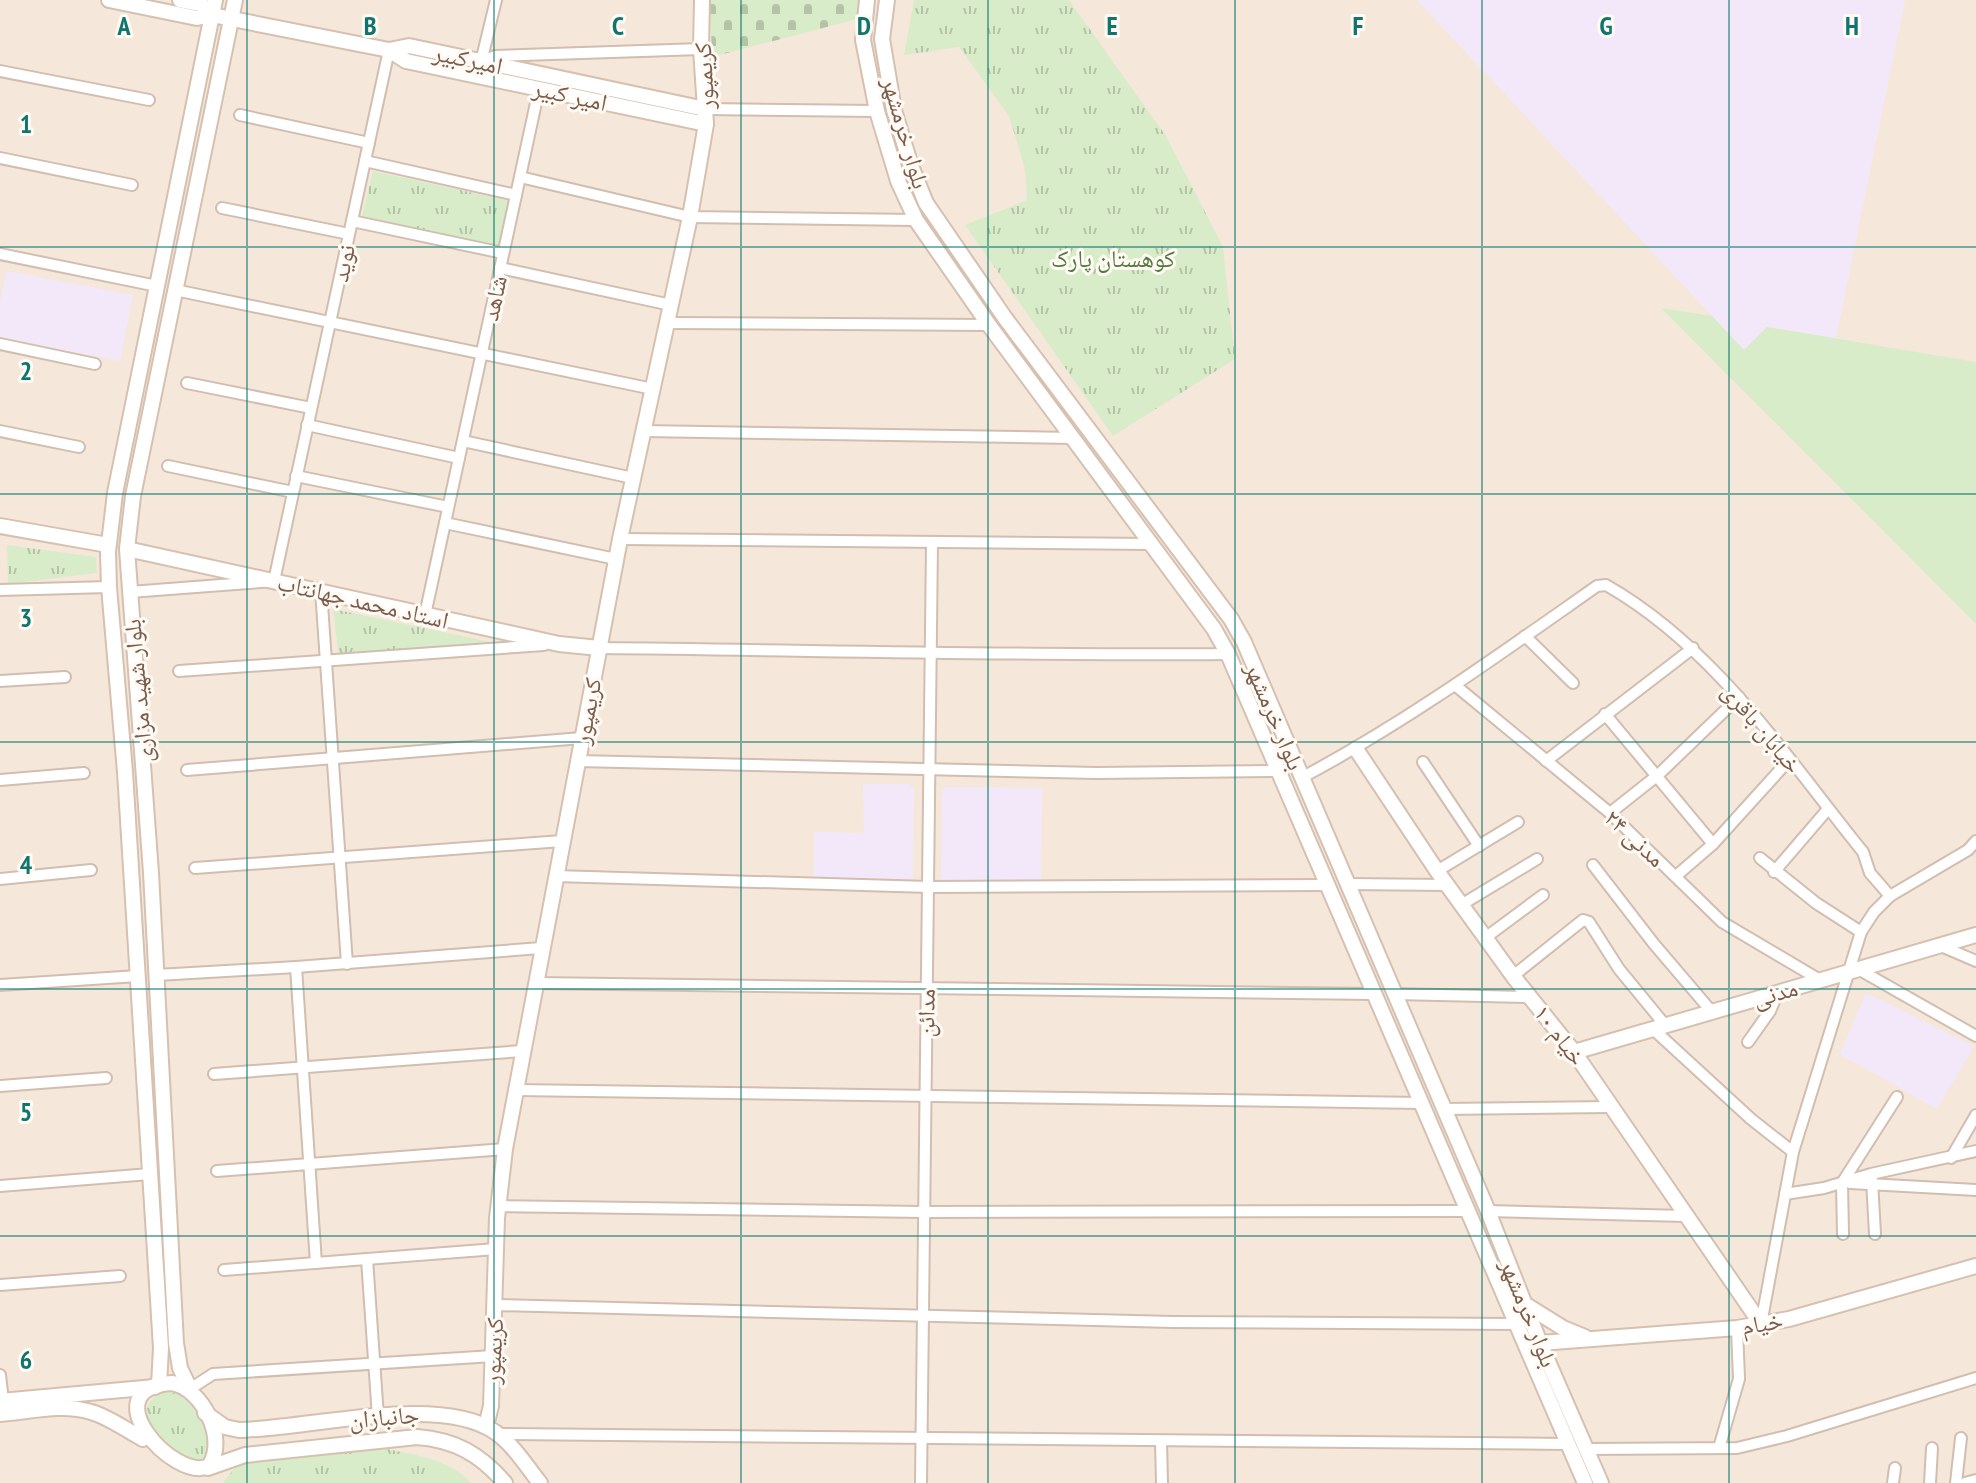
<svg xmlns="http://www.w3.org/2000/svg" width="1976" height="1483" font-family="'PT Sans Narrow','Noto Naskh Arabic',sans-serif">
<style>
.residential{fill:#f5e8da}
.education{fill:#f3e8fa}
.grass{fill:url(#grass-tufts)}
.cemetery{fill:url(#cemetery-stones)}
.garden{fill:#d8ecc9}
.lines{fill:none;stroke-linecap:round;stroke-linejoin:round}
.street-casing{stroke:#d1beb0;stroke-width:14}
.secondary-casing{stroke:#d6c0b0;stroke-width:18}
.street{stroke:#fff;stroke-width:10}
.secondary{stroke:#fff;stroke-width:14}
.grid{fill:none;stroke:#0f766e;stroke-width:2;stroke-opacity:0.55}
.labels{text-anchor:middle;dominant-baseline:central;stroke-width:6;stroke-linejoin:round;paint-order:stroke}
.street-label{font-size:24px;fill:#7a5c4d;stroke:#fffaf3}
.park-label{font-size:24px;fill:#537a41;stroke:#fffaf3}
.grid-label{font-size:26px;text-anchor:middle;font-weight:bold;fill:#0f766e;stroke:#fffaf3;stroke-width:6;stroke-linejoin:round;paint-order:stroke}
</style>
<defs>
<pattern id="grass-tufts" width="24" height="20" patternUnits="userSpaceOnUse" patternTransform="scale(2)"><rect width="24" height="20" fill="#d8ecc9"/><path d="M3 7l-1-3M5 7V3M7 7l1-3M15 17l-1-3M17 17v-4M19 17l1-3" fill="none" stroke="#b4c2a5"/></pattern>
<pattern id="cemetery-stones" width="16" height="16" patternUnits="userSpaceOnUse" patternTransform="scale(2)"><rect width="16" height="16" fill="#d8ecc9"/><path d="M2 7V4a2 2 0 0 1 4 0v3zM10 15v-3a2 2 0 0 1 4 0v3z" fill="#b4c2a5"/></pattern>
</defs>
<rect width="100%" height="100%" fill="#fdf6ec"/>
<rect class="residential" x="0" y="0" width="1976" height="1483"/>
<g class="education">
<path d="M1417,0H1905L1836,338L1767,327L1744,350Z"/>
<path d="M6,271L133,295L120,361L0,337V303Z"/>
<path d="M863,784H909L914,789L913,878L911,880L814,879V832L864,833Z"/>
<path d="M946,787L1042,788L1041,881L943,882L941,878L942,791Z"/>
<path d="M1866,993L1974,1046L1937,1109L1840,1054Z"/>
</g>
<g class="grass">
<path d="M914,0H1069L1166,136L1223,247L1235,359L1113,436L965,225L1027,200L1025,169L1009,116L959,47L904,55Z"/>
<path d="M373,171L510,201L500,248L362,216Z"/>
<path d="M7,545L96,557L97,573L8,584Z"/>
<path d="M333,609L491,642L339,658Z"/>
<path d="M169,1392C191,1393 219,1440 205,1459C201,1464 194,1466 188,1469L143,1420C146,1404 152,1394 169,1392Z"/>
<path d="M381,1448C412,1454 450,1459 471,1483H223L239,1462Z"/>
</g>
<path class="cemetery" d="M710,0H861L857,19L712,57Z"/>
<path class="garden" d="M1661,308L1712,316L1744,350L1767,327L1976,362V624Z"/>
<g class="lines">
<g class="street-casing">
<g id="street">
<path d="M483,61L495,56L701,49"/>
<path d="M481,62L496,0"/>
<path d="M0,71L149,100"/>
<path d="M705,109L877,111"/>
<path d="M240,115L369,143"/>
<path d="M0,158L132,185"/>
<path d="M365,161L516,195"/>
<path d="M520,177L690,217L916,220"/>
<path d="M222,208L349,234"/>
<path d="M352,221L503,253"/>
<path d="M0,254L157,286"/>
<path d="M500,268L671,305"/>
<path d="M175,290L653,389"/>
<path d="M667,323L989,325"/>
<path d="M0,344L95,364"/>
<path d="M187,383L311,408"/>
<path d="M307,425L459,458"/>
<path d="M0,431L79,447"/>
<path d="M643,431L1072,438"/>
<path d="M463,441L633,478"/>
<path d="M168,466L293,492"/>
<path d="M296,476L448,507"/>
<path d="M445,523L616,559"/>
<path d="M620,539L1151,544"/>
<path d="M0,590L109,587"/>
<path d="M321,590L347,964"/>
<path d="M130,592L274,581L389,50"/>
<path d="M425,615L539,89"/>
<path d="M1525,636L1573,683"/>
<path d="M599,648C809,650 1018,656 1228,654"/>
<path d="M179,671L544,645"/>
<path d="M0,681L65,677"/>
<path d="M1456,686L1610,813L1722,922L1820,980"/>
<path d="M1605,714L1713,844"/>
<path d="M577,761L1097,773L1278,771"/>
<path d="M1546,761L1693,648"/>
<path d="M1423,762L1479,846"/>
<path d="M187,770L582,738"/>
<path d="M1301,778C1405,723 1500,654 1597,586L1606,585C1715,647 1786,757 1863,852L1870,873L1890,896"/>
<path d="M0,780L84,773"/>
<path d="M1610,813L1658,775L1739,697"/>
<path d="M1760,858L1816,903L1861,932"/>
<path d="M1593,865L1654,944L1712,1012"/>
<path d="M195,868L562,841"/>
<path d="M1437,871L1518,822"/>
<path d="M1774,872L1828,809"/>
<path d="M555,876L929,887L1327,885"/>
<path d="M1676,876L1713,844L1789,760"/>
<path d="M0,879L91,870"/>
<path d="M1347,884L1447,885"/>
<path d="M1461,905L1537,859"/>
<path d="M1485,938L1543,895"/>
<path d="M1941,946L1976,961"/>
<path d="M296,967L316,1263"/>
<path d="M1858,969L1976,1036"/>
<path d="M157,975L296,967L541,948"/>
<path d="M1513,976L1583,920L1589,922L1619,969L1665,1025"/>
<path d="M535,983L1374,994"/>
<path d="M0,985L138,976"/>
<path d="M1395,994L1531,997"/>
<path d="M1653,1029L1751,1119L1793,1152"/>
<path d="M1748,1042L1770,1011L1778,992"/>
<path d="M214,1074L522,1051"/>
<path d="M0,1086L106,1078"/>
<path d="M515,1090L1421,1103"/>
<path d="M1443,1109L1611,1107"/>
<path d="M1951,1158L1976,1115"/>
<path d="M217,1171L505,1149"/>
<path d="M1872,1180L1875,1234"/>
<path d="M1842,1183L1897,1097"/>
<path d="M1842,1183L1843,1234"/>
<path d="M1850,1183L1976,1190"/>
<path d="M0,1186L150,1174"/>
<path d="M1785,1194L1824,1188L1871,1174L1976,1151"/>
<path d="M498,1206L924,1212L1468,1211"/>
<path d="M1488,1211L1685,1216"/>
<path d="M367,1259L378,1417"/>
<path d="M224,1270L496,1249"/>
<path d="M0,1285L120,1276"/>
<path d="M495,1305L1173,1322L1517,1324"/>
<path d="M1761,1324L1793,1152L1861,932L1874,912L1890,896L1968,850L1976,841"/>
<path d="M0,1375L3,1401"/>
<path d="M190,1389L213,1374L493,1356"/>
<path d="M499,1434L1568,1444"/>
<path d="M1161,1441L1162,1483"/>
<path d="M1719,1448L1739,1379L1737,1328"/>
<path d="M1587,1449L1737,1448L1787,1436L1976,1378"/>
<path d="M921,1483L932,544"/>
<path d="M1893,1483L1895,1468"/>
<path d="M1930,1483L1932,1448"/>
<path d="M1956,1483L1961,1438"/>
<path d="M1965,1483L1976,1480"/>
</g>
</g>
<g class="secondary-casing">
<g id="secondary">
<path d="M109,0L197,18L212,15L389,50L409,46L705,109"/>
<path d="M180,0L201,4L212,15"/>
<path d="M867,0L863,40L877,111L898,181L916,220L989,325L1214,629L1228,654L1585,1483"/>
<path d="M887,0L882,39L894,110L911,166L926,203L1005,318L1231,619L1244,642L1488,1211L1540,1343L1601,1483"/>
<path d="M389,50L406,61L706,124"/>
<path d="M0,526L108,545"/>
<path d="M127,549L559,644L599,648"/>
<path d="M1356,749L1437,871L1513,976L1574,1052L1761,1324"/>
<path d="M1574,1052L1976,935"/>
<path d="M1526,1305L1563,1328L1585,1337"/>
<path d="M1540,1343L1737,1328L1789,1319L1976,1266"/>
<path d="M172,1383C202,1388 228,1439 209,1466C174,1483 90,1388 172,1383Z"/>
<path d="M159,1385L161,1348L125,772L109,587L108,552L115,493L215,0"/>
<path d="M190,1389L180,1368L176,1343L151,873L127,549L133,496L235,0"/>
<path d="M0,1401L155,1387"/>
<path d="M205,1413L225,1427L239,1430C307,1429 440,1393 495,1432C513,1444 527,1467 540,1483"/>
<path d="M0,1414C29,1412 62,1403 91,1412C109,1417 126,1430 143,1439"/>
<path d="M486,1426L491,1406L497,1218L505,1149L620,539L690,217L706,124L701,49L702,0"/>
<path d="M208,1468L245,1455L417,1437C455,1440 480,1454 505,1483"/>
</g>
</g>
<use href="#street" class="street"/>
<use href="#secondary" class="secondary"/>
</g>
<path class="grid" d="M247,0V1483M494,0V1483M741,0V1483M988,0V1483M1235,0V1483M1482,0V1483M1729,0V1483M0,247H1976M0,494H1976M0,742H1976M0,989H1976M0,1236H1976"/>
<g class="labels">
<g class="street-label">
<text transform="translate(468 59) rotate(12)">امیرکبیر</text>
<text transform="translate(704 76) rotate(-93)">کریمپور</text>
<text transform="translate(570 95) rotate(12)">امیر کبیر</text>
<text transform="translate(906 133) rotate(74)">بلوار خرمشهر</text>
<text transform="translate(343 263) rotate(-78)">نوید</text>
<text transform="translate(494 298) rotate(-78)">شاهد</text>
<text transform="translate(363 601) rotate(13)">استاد محمد جهانتاب</text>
<text transform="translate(138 691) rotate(-95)">بلوار شهید مزاری</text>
<text transform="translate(587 711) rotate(-79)">کریمپور</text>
<text transform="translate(1275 716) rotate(67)">بلوار خرمشهر</text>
<text transform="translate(1762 728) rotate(50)">خیابان باقری</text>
<text transform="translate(1635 838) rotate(43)">مدنی ۲۴</text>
<text transform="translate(1775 993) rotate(-16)">مدنی</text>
<text transform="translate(926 1013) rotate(-89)">مدائن</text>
<text transform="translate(1560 1035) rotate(53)">خیام ۱۰</text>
<text transform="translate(1529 1313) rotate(68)">بلوار خرمشهر</text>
<text transform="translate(1762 1323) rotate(-10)">خیام</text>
<text transform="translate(493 1351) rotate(-87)">کریمپور</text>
<text transform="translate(384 1417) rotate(-5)">جانبازان</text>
</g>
<g class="park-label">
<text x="1113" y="258">کوهستان پارک</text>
</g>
</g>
<g class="grid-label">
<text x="124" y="35">A</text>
<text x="370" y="35">B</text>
<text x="618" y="35">C</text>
<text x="864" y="35">D</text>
<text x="1112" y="35">E</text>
<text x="1358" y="35">F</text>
<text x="1606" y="35">G</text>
<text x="1852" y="35">H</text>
<text x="26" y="133">1</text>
<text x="26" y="380">2</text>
<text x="26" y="627">3</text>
<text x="26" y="874">4</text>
<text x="26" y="1121">5</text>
<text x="26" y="1369">6</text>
</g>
</svg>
